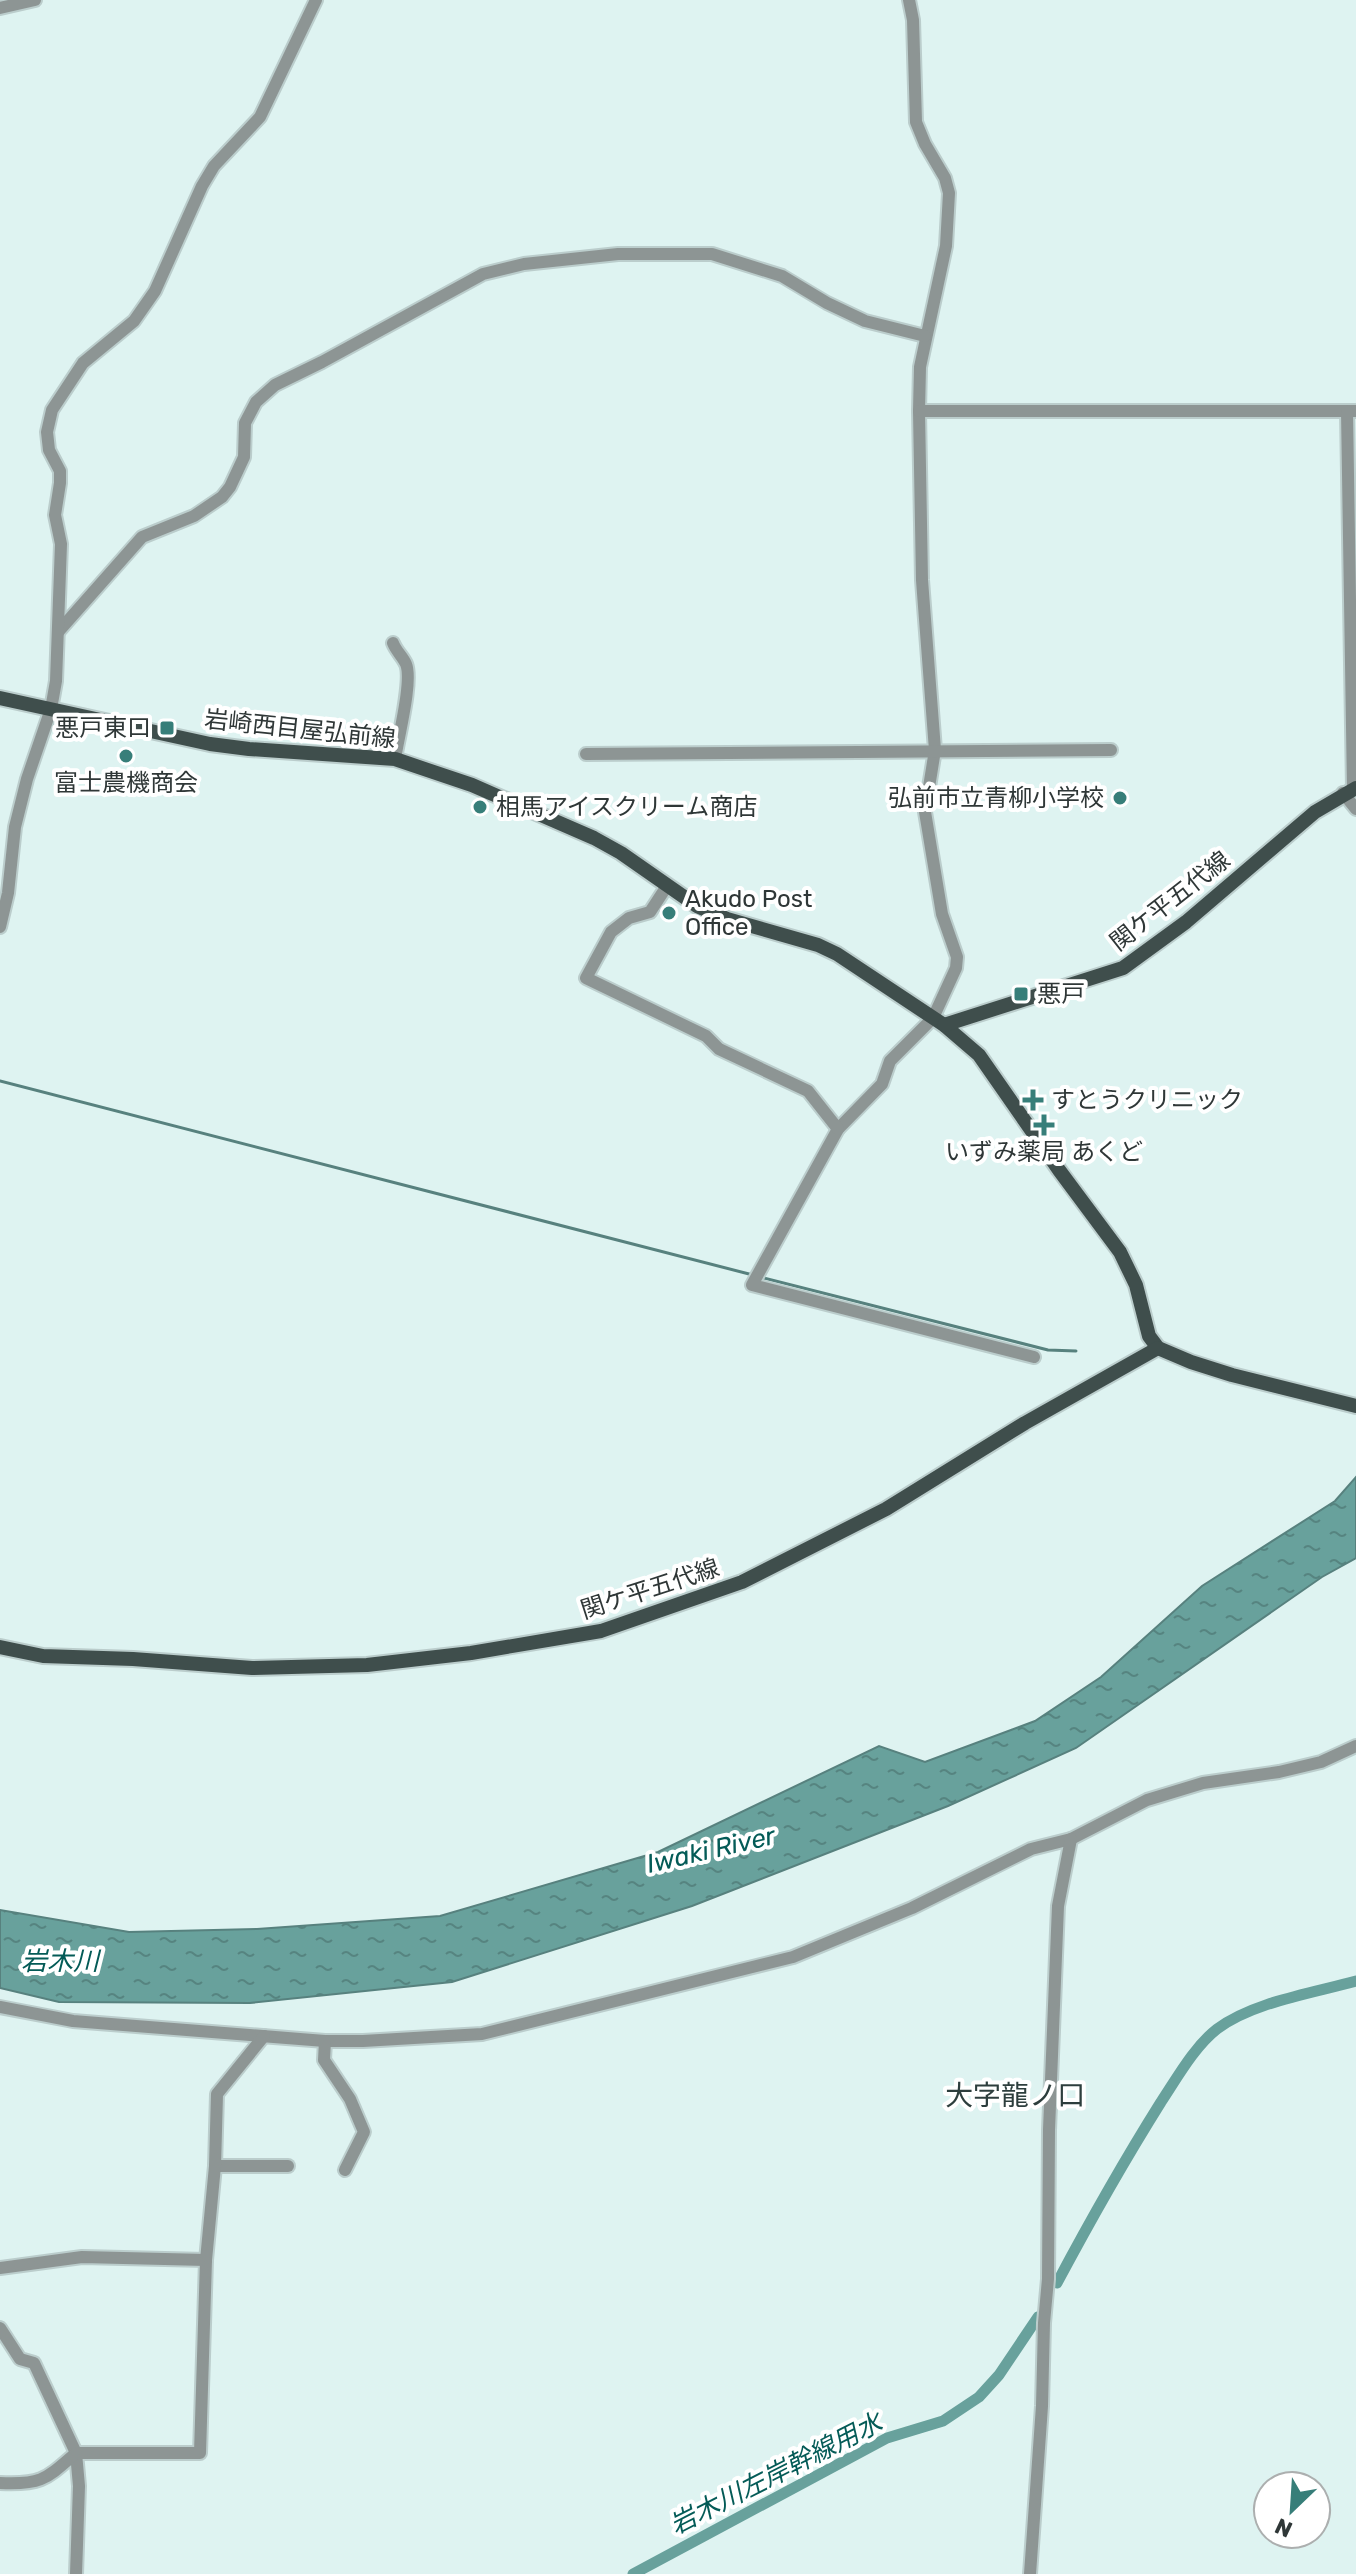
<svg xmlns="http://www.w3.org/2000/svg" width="1356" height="2574" font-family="Rubik,'Noto Sans JP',sans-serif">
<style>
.water{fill:url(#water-ripples);stroke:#57817e;stroke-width:2}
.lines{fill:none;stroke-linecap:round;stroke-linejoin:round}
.stream{stroke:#57817e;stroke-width:3}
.canal{stroke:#68a19c;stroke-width:11}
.minor-casing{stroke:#bbcdcc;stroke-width:16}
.major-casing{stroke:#bbcdcc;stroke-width:18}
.minor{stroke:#8d9594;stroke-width:12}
.major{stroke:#3f4e4c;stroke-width:14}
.poi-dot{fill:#377e79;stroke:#fff;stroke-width:3}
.labels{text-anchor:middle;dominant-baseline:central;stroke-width:8;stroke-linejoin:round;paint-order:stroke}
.poi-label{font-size:24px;fill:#2f3737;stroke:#fff;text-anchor:start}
.street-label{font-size:24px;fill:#2f3737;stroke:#fff}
.water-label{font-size:26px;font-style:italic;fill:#045b57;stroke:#fff}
.quarter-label{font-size:28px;fill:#2d3e3d;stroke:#fff}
</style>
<defs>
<pattern id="water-ripples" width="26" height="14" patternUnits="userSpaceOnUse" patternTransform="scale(2)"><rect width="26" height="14" fill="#68a19c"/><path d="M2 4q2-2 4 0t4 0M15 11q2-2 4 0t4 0" fill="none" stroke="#568480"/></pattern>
</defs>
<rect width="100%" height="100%" fill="#def3f1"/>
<path class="water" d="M1356,1477V1558L1322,1577L1076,1748L948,1806L692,1906L452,1982L250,2003L59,2002L0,1988V1910L129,1932L257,1929L440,1916L658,1852L879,1746L925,1762L1035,1721L1101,1677L1202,1586L1335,1501Z"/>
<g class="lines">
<g class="stream">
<path d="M0,1081L753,1275"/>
<path d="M760,1277L1048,1350L1076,1351"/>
</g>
<g class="canal">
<path d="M1057,2283C1090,2221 1124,2161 1161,2102C1177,2078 1194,2047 1217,2029C1253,2002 1313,1993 1356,1981"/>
<path d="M633,2574L887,2438L943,2421L979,2397L999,2375L1038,2317"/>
</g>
<g class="minor-casing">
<g id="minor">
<path d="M909,0L913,20L916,122L925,144L945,178L949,193L946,246L920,367L919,411L922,580L935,750L925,812L942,914L957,957L956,968L933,1018L890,1061L882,1084L838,1129L752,1285L1034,1357"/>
<path d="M0,8L35,0"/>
<path d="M919,411H1356"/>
<path d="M1347,411L1353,789"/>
<path d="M58,632L142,537L194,516L222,497L230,487L244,457L245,423L256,402L275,385L322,362L483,274L524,264L618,254H712L782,276L827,303L865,321L925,336"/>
<path d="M393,643C396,651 403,657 406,664C413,681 398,738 395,759"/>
<path d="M586,754L1111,750"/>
<path d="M1343,793L1356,809"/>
<path d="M667,886L650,912L629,918L611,932L586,978L706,1036L719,1049L808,1091L838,1129"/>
<path d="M0,927L8,893L15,827L27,779L51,709L56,681L61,544L55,515L60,483V471L49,450L47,432L52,410L83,363L134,321L155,291L202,186L214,166L260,117L316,0"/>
<path d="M0,2007L73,2021L325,2041H363L482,2034L793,1957L912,1908L1031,1849L1071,1839L1147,1800L1203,1783L1279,1772L1321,1762L1356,1746"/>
<path d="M325,2041L324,2060L350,2099L364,2132L345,2170"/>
<path d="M215,2166H288"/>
<path d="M0,2268L82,2257L206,2260"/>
<path d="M0,2328L20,2359L34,2363L76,2453L79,2486L76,2574"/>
<path d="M0,2483C42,2485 46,2479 76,2453H200L206,2260L215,2166L217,2094L264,2036"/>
<path d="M1030,2574L1042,2406L1044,2323L1048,2279L1049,2130L1058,1906L1071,1839"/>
</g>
</g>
<g class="major-casing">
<g id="major">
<path d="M0,698L210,744L249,749L395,759L472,785L594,838L621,853L697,906L727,919L818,945L837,954L944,1025L979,1055L1059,1170L1120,1252L1136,1285L1149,1336L1158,1348L1191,1362L1232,1375L1356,1406"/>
<path d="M944,1025L1123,968L1186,922L1315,812L1356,788"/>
<path d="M0,1647L43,1656L133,1659L252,1668L367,1665L471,1653L601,1631L742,1582L886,1509L1025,1423L1158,1348"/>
</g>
</g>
<use href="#minor" class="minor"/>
<use href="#major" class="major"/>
</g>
<g class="poi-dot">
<rect x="159" y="720" width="16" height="16" rx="4"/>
<circle cx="126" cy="756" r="8"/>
<circle cx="1120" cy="798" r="8"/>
<circle cx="480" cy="807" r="8"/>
<circle cx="669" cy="913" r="8"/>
<rect x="1013" y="986" width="16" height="16" rx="4"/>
<path d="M1029 1088h8v8h8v8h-8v8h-8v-8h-8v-8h8z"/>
<path d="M1040 1113h8v8h8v8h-8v8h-8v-8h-8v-8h8z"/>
</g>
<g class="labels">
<g class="poi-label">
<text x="151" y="728" text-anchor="end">悪戸東口</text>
<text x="126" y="783" text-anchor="middle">富士農機商会</text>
<text x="1104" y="798" text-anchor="end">弘前市立青柳小学校</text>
<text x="496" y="807">相馬アイスクリーム商店</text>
<text x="685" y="899">Akudo Post<tspan x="685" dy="28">Office</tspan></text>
<text x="1037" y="994">悪戸</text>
<text x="1051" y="1100">すとうクリニック</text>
<text x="1044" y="1152" text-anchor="middle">いずみ薬局 あくど</text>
</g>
<g class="street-label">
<text transform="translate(300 729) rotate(6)">岩崎西目屋弘前線</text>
<text transform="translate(1170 901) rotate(-38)">関ケ平五代線</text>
<text transform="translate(650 1589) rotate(-18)">関ケ平五代線</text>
</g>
<g class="water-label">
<text transform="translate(711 1850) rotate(-13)">Iwaki River</text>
<text x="60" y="1961">岩木川</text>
<text transform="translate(776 2474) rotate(-27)">岩木川左岸幹線用水</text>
</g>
<g class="quarter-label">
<text x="1015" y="2095">大字龍ノ口</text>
</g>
</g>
<g transform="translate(1292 2510) rotate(205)"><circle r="38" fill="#ffffff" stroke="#acafaf" stroke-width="2"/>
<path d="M0-6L14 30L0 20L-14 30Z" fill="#377e79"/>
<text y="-12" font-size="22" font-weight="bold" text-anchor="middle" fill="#2f3737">N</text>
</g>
</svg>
